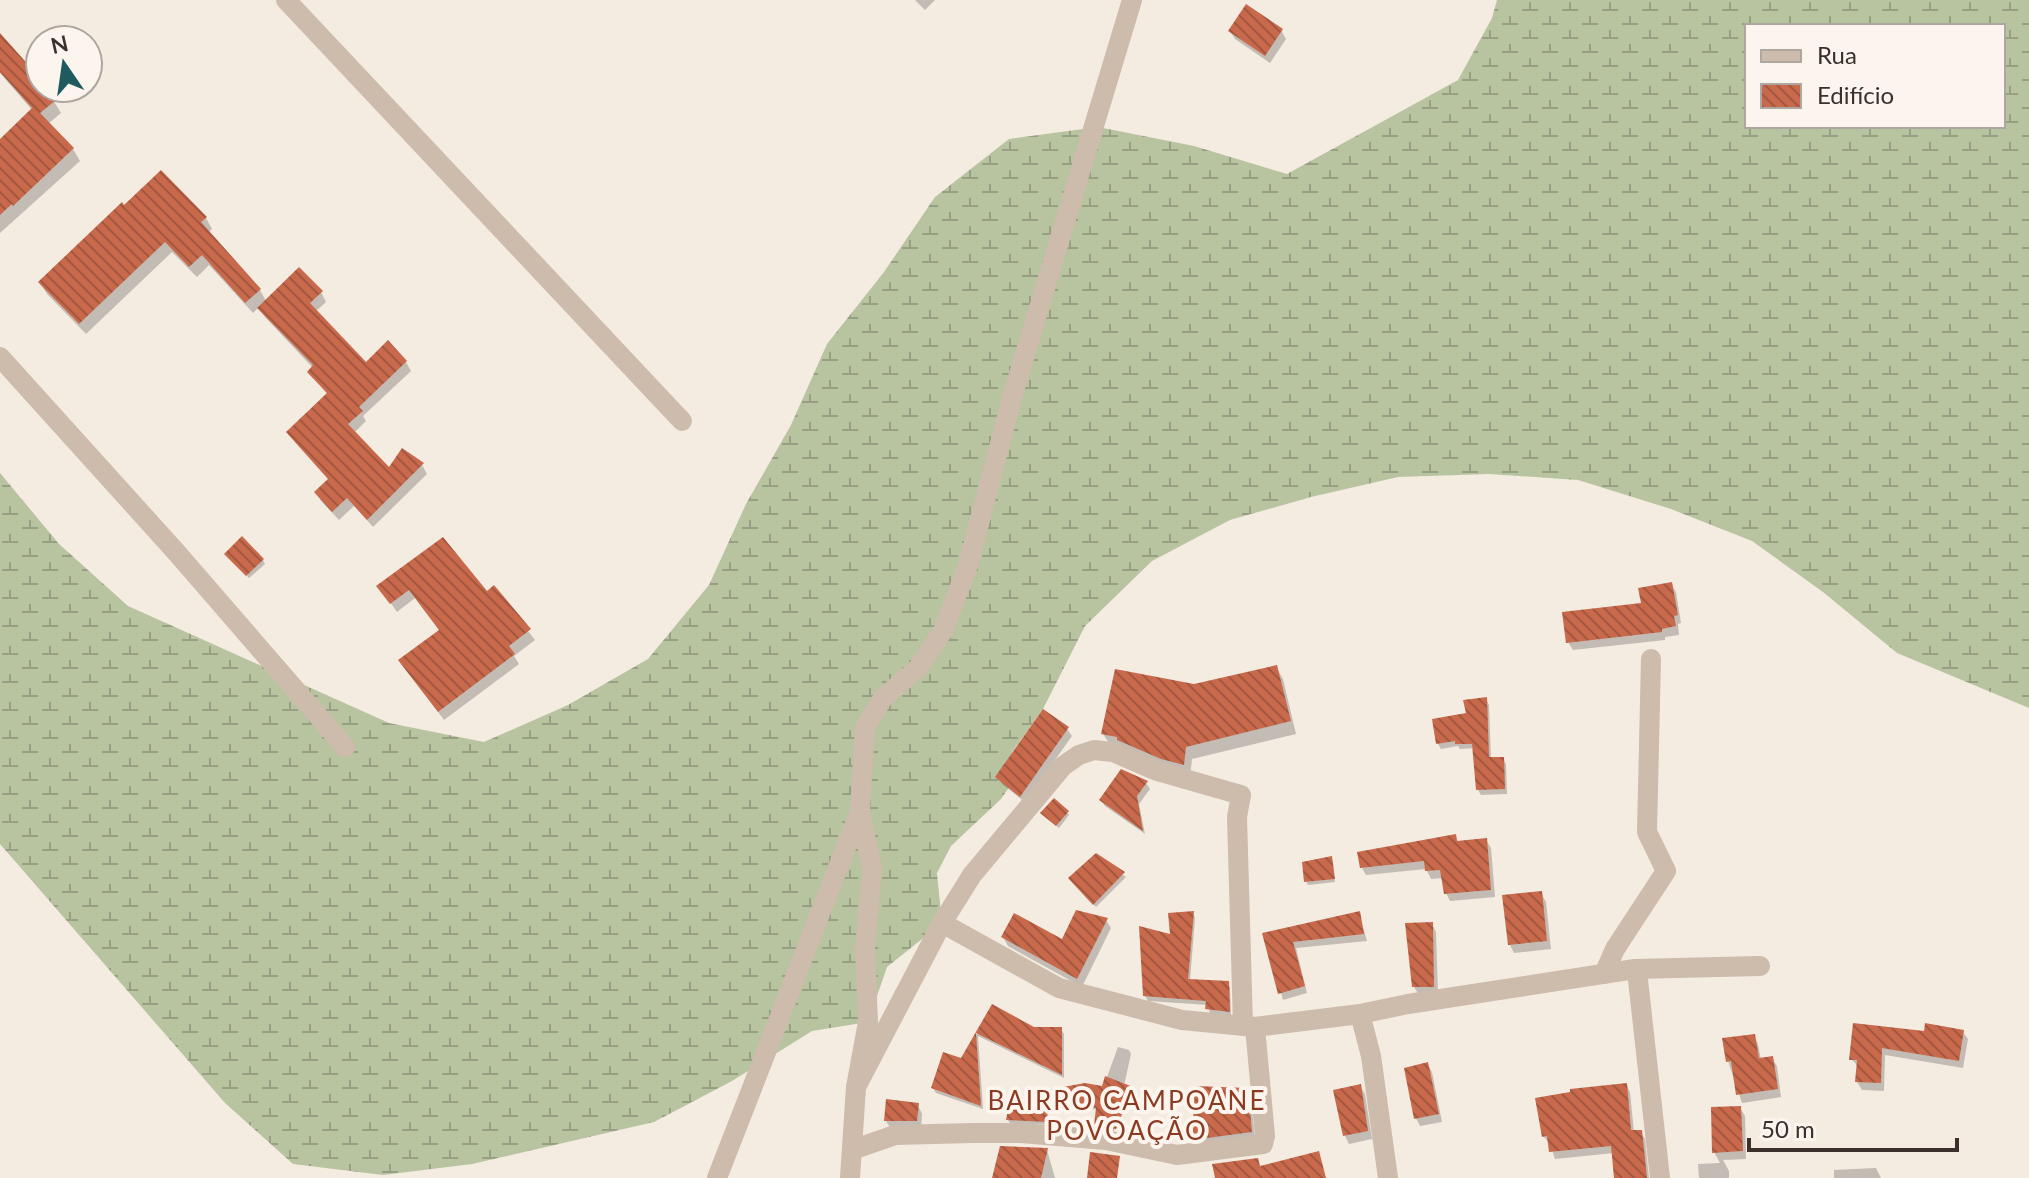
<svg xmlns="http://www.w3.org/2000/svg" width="2029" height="1178" font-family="Lato,sans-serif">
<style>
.wetland{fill:url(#wetland-marsh);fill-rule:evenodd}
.shadow{fill:#0003}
.building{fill:url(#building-back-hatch)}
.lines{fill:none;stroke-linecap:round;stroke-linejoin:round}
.minor{stroke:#cdbbac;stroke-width:20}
.labels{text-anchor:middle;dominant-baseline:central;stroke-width:8;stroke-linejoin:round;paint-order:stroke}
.neighbourhood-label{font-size:26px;letter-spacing:2px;fill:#8c3b22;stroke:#fbf5ee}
</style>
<defs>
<pattern id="wetland-marsh" width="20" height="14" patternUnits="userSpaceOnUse" patternTransform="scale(2)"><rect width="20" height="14" fill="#b8c4a0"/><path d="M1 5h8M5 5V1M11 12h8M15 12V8" fill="none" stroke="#97a083"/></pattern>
<pattern id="building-back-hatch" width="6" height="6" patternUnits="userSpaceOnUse" patternTransform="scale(2)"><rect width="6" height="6" fill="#c8694b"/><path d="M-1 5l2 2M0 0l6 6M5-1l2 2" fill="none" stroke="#a4573f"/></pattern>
</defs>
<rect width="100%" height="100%" fill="#f4ebe1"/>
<path class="wetland" d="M1497,0H2029V708L1897,653L1823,592L1752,541L1671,509L1578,480L1489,474L1398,477L1311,497L1230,520L1152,561L1085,626L1043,709L1012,752L1010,786L1001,799L951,846L937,873L942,923L887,967L868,1022L812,1031L732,1081L654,1122L472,1164L383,1175L293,1164L225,1103L0,844V473L59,544L128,606L389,723L484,742L568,705L648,659L709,585L746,504L791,425L827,344L884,272L935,197L1009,139L1098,127L1194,146L1287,174L1458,80L1492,18ZM1747,26H2003V126H1747Z"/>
<g class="shadow">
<path d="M915,0H935L925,10Z"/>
<path d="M1281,30L1286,39L1270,63L1235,39L1230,31Z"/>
<path d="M0,36L31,70L40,62V88H67L53,100L61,113L48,124L73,149L80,161L0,233V142L33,111L0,73Z"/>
<path d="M161,173L206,218L212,229L208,233L260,290L266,301L321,292L326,302L315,312L366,365L406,362L411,371L363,416L366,421L354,433L389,470L422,465L427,474L373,527L354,506L339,520L321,501L316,492L329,480L288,432L328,395L309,372L313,368L265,317L259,307L253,313L209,265L197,277L172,252L86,334L47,294L40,283Z"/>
<path d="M228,557L263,560L265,564L249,578Z"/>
<path d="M1671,584L1676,592L1681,623L1678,624L1679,635L1665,637V640L1573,650L1568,642L1643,605Z"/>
<path d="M379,586L487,593L494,588L535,640L514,656L519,664L444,720L407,670L440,631L415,598L397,612Z"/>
<path d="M1276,667L1283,679L1296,734L1192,759L1190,777L1111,746L1103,734L1194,686Z"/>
<path d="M1486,699L1489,705L1491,759H1503L1506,764L1507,794L1481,795L1478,790L1475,748L1460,749L1458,746L1441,749L1438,744L1435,721L1469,715Z"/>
<path d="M1067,729L1072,736L1025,802L1002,784L998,777Z"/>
<path d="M1146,783L1150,789L1139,804L1145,834L1105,806L1101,800Z"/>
<path d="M1067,812L1069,815L1059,828L1045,817Z"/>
<path d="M1455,836L1459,843L1486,840L1491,848L1495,897L1450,901L1446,893L1443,878L1431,879L1426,869L1366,875L1362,868Z"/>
<path d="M1096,855L1126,877L1096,907L1072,882Z"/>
<path d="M1331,858L1335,882L1308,885L1306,881Z"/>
<path d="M1541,893L1546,902L1551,949L1514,953L1510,945Z"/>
<path d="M1193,913L1195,918L1190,981L1228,983L1230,988L1231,1016L1210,1014L1208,1005L1148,1001L1145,996L1173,937Z"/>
<path d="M1359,913L1367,941L1296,948L1307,993L1283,1000L1265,935Z"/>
<path d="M1106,920L1111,928L1082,987L1008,946L1003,937L1062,942Z"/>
<path d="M1432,924L1436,932L1438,995H1419L1414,987Z"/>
<path d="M992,1007L1033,1029H1061L1064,1034V1078L978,1036L983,1109L936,1093L933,1088L962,1060Z"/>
<path d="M1854,1025L1925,1033L1963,1032L1968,1039L1963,1068L1885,1055L1884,1091L1862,1090L1857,1082L1859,1067L1851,1059Z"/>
<path d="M1754,1036L1758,1044L1761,1060L1772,1058L1777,1066L1781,1097L1742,1103L1728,1061Z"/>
<path d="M1118,1047L1129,1050L1131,1054L1114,1131L1098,1129V1110L1035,1096L1034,1094L1085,1085L1103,1088Z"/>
<path d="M1427,1064L1432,1072L1442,1122L1420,1126L1416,1118Z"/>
<path d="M1626,1085L1630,1092L1634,1132H1640L1645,1139L1649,1178H1616L1614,1153L1555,1159L1550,1144L1544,1137Z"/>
<path d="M1360,1086L1365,1094L1372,1139L1349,1144L1345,1136Z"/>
<path d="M1246,1090L1251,1098L1255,1139L1198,1147L1194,1139Z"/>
<path d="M918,1105L922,1114L921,1129H891L886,1121Z"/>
<path d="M1740,1108L1745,1116L1746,1159L1723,1160L1729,1171V1178H1699L1698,1164L1720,1163L1714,1152Z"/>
<path d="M1046,1110L1049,1125L1010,1123L1008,1120Z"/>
<path d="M1047,1150L1055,1178H994Z"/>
<path d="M1876,1168L1881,1178H1834V1170Z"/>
</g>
<g class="building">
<path d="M1246,4L1283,29L1265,56L1228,31Z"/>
<path d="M0,33L40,78V88H45L56,100L40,113L74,148L13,206L12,204L0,215V139L32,108L0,72Z"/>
<path d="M161,170L207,217L201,222L261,289L245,303L202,255L189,267L165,242L79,324L38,282L122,202L124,205Z"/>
<path d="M299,267L323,291L310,303L366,362L388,340L407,361L359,407L363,411L348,424L389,467L402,448L424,463L367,520L347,498L332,512L314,492L328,479L286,432L327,393L307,372L313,365L257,308Z"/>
<path d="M242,536L264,559L246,576L224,554Z"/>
<path d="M443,537L487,591L494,585L531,629L509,646L515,654L438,712L398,660L439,630L409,590L390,604L376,586Z"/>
<path d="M1672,582L1678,615L1674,616L1676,626L1662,629V632L1566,643L1562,612L1641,603L1638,588Z"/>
<path d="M1277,665L1291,721L1186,747L1184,765L1161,759L1117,740V737L1101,734L1115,669L1194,684Z"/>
<path d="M1487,697L1489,757H1504L1505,789L1476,790L1472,744H1455V741L1436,744L1432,719L1466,713L1463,700Z"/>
<path d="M1043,709L1069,727L1020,797L995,777Z"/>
<path d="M1121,769L1148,781L1137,796L1143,831L1099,800Z"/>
<path d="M1054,798L1069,811L1056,826L1040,813Z"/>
<path d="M1456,834L1457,841L1487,838L1491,890L1444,894L1440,870L1425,871L1424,861L1360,868L1357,852Z"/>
<path d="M1096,853L1125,872L1093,905L1068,878Z"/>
<path d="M1332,856L1335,879L1304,882L1302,862Z"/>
<path d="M1542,891L1547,941L1508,945L1502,895Z"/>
<path d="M1076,910L1108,918L1077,979L1001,937L1014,913L1062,939Z"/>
<path d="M1194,911L1188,979L1229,981L1230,1012L1205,1009L1206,1001L1143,996L1139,926L1170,934L1168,913Z"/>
<path d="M1360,911L1364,934L1293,942L1305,986L1278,994L1262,933Z"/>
<path d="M1433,922L1434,987H1412L1405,923Z"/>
<path d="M992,1004L1034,1027H1062V1075L976,1033L981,1106L931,1088L943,1052L961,1058Z"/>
<path d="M1853,1023L1924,1031L1925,1023L1964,1030L1959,1061L1882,1048L1881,1083L1855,1082L1857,1060H1849Z"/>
<path d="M1755,1034L1759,1058L1773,1056L1778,1089L1736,1095L1731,1061L1726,1062L1722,1038Z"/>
<path d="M1428,1062L1439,1114L1414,1119L1404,1068Z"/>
<path d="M1105,1076L1133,1087L1116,1129L1094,1126L1096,1108L1030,1093L1085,1083L1102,1086Z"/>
<path d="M1627,1083L1631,1130H1642L1647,1178H1614L1611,1146L1549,1152L1547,1136L1542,1137L1535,1098L1570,1092V1089Z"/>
<path d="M1361,1084L1368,1131L1343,1136L1333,1090Z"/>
<path d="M1195,1086L1248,1088L1252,1132L1192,1140Z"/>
<path d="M886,1099L919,1103L917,1121H884Z"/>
<path d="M1741,1106L1743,1151L1712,1153L1711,1107Z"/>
<path d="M1047,1108L1048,1122L1006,1120L1008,1110Z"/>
<path d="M1000,1146L1048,1148L1041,1178H992Z"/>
<path d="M1319,1151L1326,1178H1215L1212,1164L1258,1158L1260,1166Z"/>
<path d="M1090,1152L1120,1156L1117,1178H1087Z"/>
</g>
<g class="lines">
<g class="minor">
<path d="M286,0L682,421"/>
<path d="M0,357L177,553L345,747"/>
<path d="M942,923L1059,988L1182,1020L1255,1027L1360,1014L1408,1004L1635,969L1760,966"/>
<path d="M1637,971L1660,1178"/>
<path d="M1604,974L1615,949L1666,871L1647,832L1651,659"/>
<path d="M1360,1014L1371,1056L1388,1178"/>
<path d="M856,1087L942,923L972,875L1063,766L1079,755L1094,750L1113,752L1157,771L1241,795L1237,817L1243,1025"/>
<path d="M852,1150L895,1135L972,1133H1021L1106,1140L1177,1155L1263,1144L1265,1136L1255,1027"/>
<path d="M717,1178L860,811L865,727L883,698L918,668L943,631L968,565L1013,394L1132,0"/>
<path d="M850,1178L856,1087L868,1022L865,949L872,868L860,813"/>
</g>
</g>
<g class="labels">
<g class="neighbourhood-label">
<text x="1127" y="1100">BAIRRO CAMPOANE<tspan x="1127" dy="30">POVOAÇÃO</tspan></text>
</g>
</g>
<rect x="1745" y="24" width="260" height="104" fill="#fbf5ee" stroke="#aea6a0" stroke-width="2"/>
<rect x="1761" y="50" width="40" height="12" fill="#cdbbac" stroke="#aea6a0" stroke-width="2"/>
<text x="1817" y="64" font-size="24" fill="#3b302b">Rua</text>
<rect x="1761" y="84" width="40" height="24" fill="url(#building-back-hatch)" stroke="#aea6a0" stroke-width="2"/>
<text x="1817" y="104" font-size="24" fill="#3b302b">Edifício</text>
<g transform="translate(64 64) rotate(347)"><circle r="38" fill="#fbf5ee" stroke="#aea6a0" stroke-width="2"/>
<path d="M0-6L14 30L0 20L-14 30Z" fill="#1f5a5e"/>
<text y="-12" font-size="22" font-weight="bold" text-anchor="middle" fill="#3b302b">N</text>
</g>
<path d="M1749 1138v12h208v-12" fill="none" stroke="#3b302b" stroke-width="4"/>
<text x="1761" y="1138" font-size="24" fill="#3b302b" stroke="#fbf5ee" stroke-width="6" paint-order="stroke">50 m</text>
</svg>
